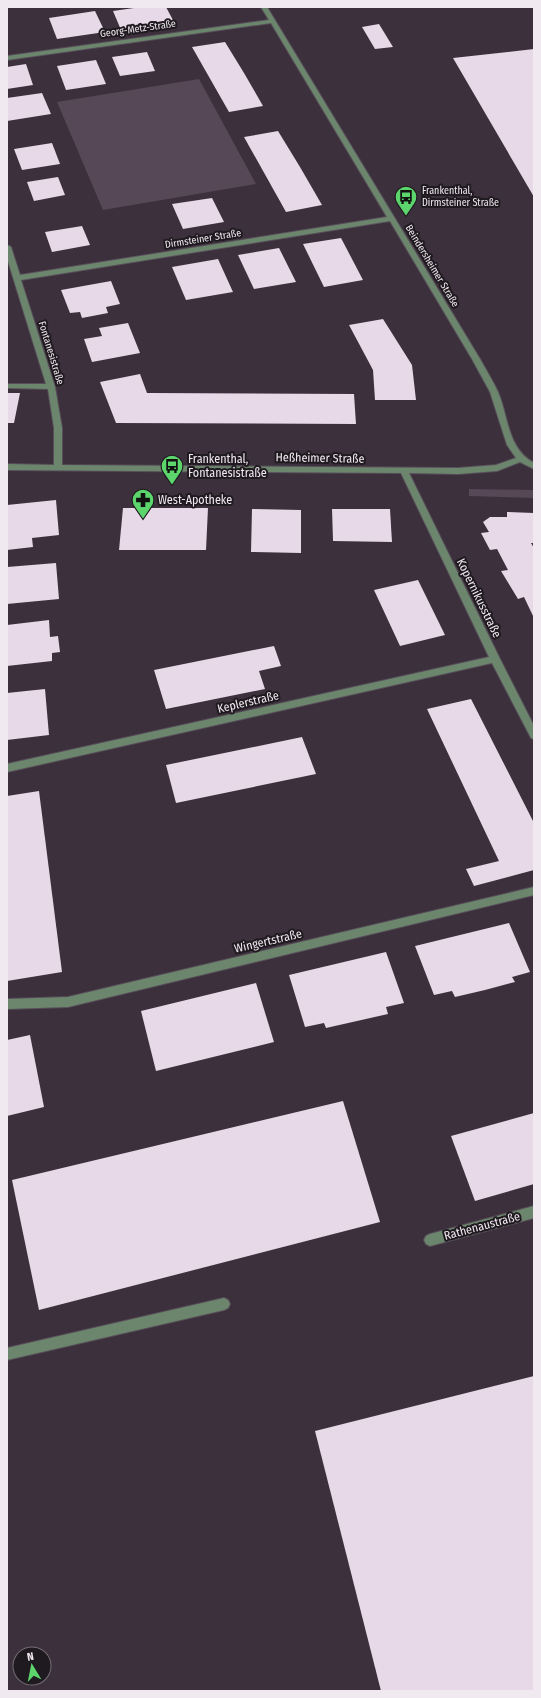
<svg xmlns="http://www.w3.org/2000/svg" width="541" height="1698" font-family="'Fira Sans Condensed',sans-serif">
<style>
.green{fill:#574857}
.building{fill:#e7d9e7}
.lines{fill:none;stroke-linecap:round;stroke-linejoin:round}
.minor-casing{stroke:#584e59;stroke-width:2}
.minor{fill:#6b866d;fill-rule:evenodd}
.labels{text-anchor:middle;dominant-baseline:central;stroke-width:4;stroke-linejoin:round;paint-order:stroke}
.far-street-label{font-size:10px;fill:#f0e9f0;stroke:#1f1a1f}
.far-poi-label{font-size:10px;fill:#f0e9f0;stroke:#1f1a1f;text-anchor:start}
.street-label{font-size:12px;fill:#f0e9f0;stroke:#1f1a1f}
.poi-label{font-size:12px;fill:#f0e9f0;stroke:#1f1a1f;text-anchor:start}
</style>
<rect width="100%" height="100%" fill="#3b303c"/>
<g class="green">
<path d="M199,79L256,184L103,210L57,102Z"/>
<path d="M469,489L534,490V498L469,496Z"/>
</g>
<g class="building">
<path d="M141,7H166L174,22L121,30L113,11Z"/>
<path d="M95,11L105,32L57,39L49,18Z"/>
<path d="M379,24L393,47L375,49L362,27Z"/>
<path d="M225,42L244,73L263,106L229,112L192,47Z"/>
<path d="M534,49V197L453,58Z"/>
<path d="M147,52L155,71L120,76L112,57Z"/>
<path d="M96,60L106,84L66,90L57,66Z"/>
<path d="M26,64L33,85L7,89V67Z"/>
<path d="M42,93L51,114L7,121V98Z"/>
<path d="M278,131L300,167L322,205L286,212L244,137Z"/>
<path d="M52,143L60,164L22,170L14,149Z"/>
<path d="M58,177L65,195L34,201L27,182Z"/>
<path d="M212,198L224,222L183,229L172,204Z"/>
<path d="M82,226L90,245L52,252L45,232Z"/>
<path d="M341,238L363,280L324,287L303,244Z"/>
<path d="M279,248L296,282L254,289L238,255Z"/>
<path d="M218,259L233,292L186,300L172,267Z"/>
<path d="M111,281L120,304L106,307L108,313L82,318L80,312L70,313L61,290Z"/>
<path d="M383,319L412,365L416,400H375L373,370L349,325Z"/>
<path d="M128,323L140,353L92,362L84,339L102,336L99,328Z"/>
<path d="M140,374L147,393L354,394L356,424L116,423L100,382Z"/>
<path d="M7,393H20L14,423H7Z"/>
<path d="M56,500L59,535L32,538L33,547L7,550V505Z"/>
<path d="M123,508H208L206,550H119Z"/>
<path d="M252,509L301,510V553L251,552Z"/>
<path d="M332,509H390L392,542L333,541Z"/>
<path d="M507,512L534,513V543H531L534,548V618L524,597L518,599L501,571L508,570L497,549L490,550L481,533L489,532L483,522L490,517H507Z"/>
<path d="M56,563L59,599L7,604V567Z"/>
<path d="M418,580L445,635L400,646L374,590Z"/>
<path d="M49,620L50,637L58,636L60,652L52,653V661L7,666V625Z"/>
<path d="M274,646L281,666L259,671L265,689L166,709L154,670Z"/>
<path d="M45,689L49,735L7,740V693Z"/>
<path d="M471,699L534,823V870L474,886L466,869L499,861L427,709Z"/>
<path d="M302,737L316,774L176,803L166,765Z"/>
<path d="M39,791L62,972L7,981V796Z"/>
<path d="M509,923L530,972L512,977L515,982L485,990L455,997L452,991L434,995L415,946Z"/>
<path d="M386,952L404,1003L386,1007L388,1014L326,1028L324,1023L305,1027L289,975Z"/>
<path d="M256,983L274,1042L156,1071L141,1011Z"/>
<path d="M30,1035L44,1107L7,1116V1040Z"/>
<path d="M343,1101L380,1222L39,1310L12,1180Z"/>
<path d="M534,1113V1184L475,1201L451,1136Z"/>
<path d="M534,1376V1691H381L315,1431Z"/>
</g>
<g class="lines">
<g class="minor-casing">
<g id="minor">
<path d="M261,7H267L480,359C486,370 493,381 498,392C509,418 507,448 534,463V469L520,462L497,471L458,474L409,473L500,659L534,726V739L531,738L492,663L7,772V764L489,657L401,473L7,470V464L54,465V428L48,389L7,388V384H46L7,258V245L11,247L20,275L387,217L271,23L7,60V56L269,20ZM390,221L472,359L490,392L507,445L516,458L496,465L458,468L62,465V428L55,387L21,280Z"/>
<path d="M534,887V895L68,1007L7,1009V999L68,997Z"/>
<path d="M534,1206V1218L430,1246L426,1244L424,1240L426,1236L430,1234Z"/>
<path d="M224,1298L228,1300L230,1304L228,1308L224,1310L7,1360V1348Z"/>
</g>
</g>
<use href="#minor" class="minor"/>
</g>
<defs>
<g id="bus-pin" transform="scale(1.15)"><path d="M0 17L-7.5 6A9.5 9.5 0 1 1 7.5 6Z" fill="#5cd56d" stroke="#1f1a1f"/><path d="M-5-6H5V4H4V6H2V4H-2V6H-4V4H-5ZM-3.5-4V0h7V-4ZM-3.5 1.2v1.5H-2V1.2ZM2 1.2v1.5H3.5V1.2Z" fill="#111"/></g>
<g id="pharmacy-pin" transform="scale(1.15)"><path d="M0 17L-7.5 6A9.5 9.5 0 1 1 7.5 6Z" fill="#5cd56d" stroke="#1f1a1f"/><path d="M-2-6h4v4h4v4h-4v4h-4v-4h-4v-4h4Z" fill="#111"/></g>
</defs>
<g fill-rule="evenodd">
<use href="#bus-pin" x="406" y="197"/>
<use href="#bus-pin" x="172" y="466"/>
<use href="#pharmacy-pin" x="143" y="500"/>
</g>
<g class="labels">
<g class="far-street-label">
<text transform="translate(138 29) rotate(-8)">Georg-Metz-Straße</text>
<text transform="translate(203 239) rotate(-9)">Dirmsteiner Straße</text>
<text transform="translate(432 266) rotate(59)">Beindersheimer Straße</text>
<text transform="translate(51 353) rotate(73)">Fontanesistraße</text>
</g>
<g class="far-poi-label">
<text x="422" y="191">Frankenthal,<tspan x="422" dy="12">Dirmsteiner Straße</tspan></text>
</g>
<g class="street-label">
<text transform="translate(320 458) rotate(1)">Heßheimer Straße</text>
<text transform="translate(479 598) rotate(64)">Kopernikusstraße</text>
<text transform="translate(248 702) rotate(-13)">Keplerstraße</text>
<text transform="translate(268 941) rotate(-13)">Wingertstraße</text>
<text transform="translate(482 1226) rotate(-15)">Rathenaustraße</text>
</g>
<g class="poi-label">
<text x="188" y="459">Frankenthal,<tspan x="188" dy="14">Fontanesistraße</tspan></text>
<text x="158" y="500">West-Apotheke</text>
</g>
</g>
<rect width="541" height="1698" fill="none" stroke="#f0e9f0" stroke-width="16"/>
<g transform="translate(32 1666) rotate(350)"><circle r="19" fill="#1f1a1f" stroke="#736d73"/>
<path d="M0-3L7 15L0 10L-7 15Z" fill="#5cd56d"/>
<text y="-6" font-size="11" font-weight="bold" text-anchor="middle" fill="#f0e9f0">N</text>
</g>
</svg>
